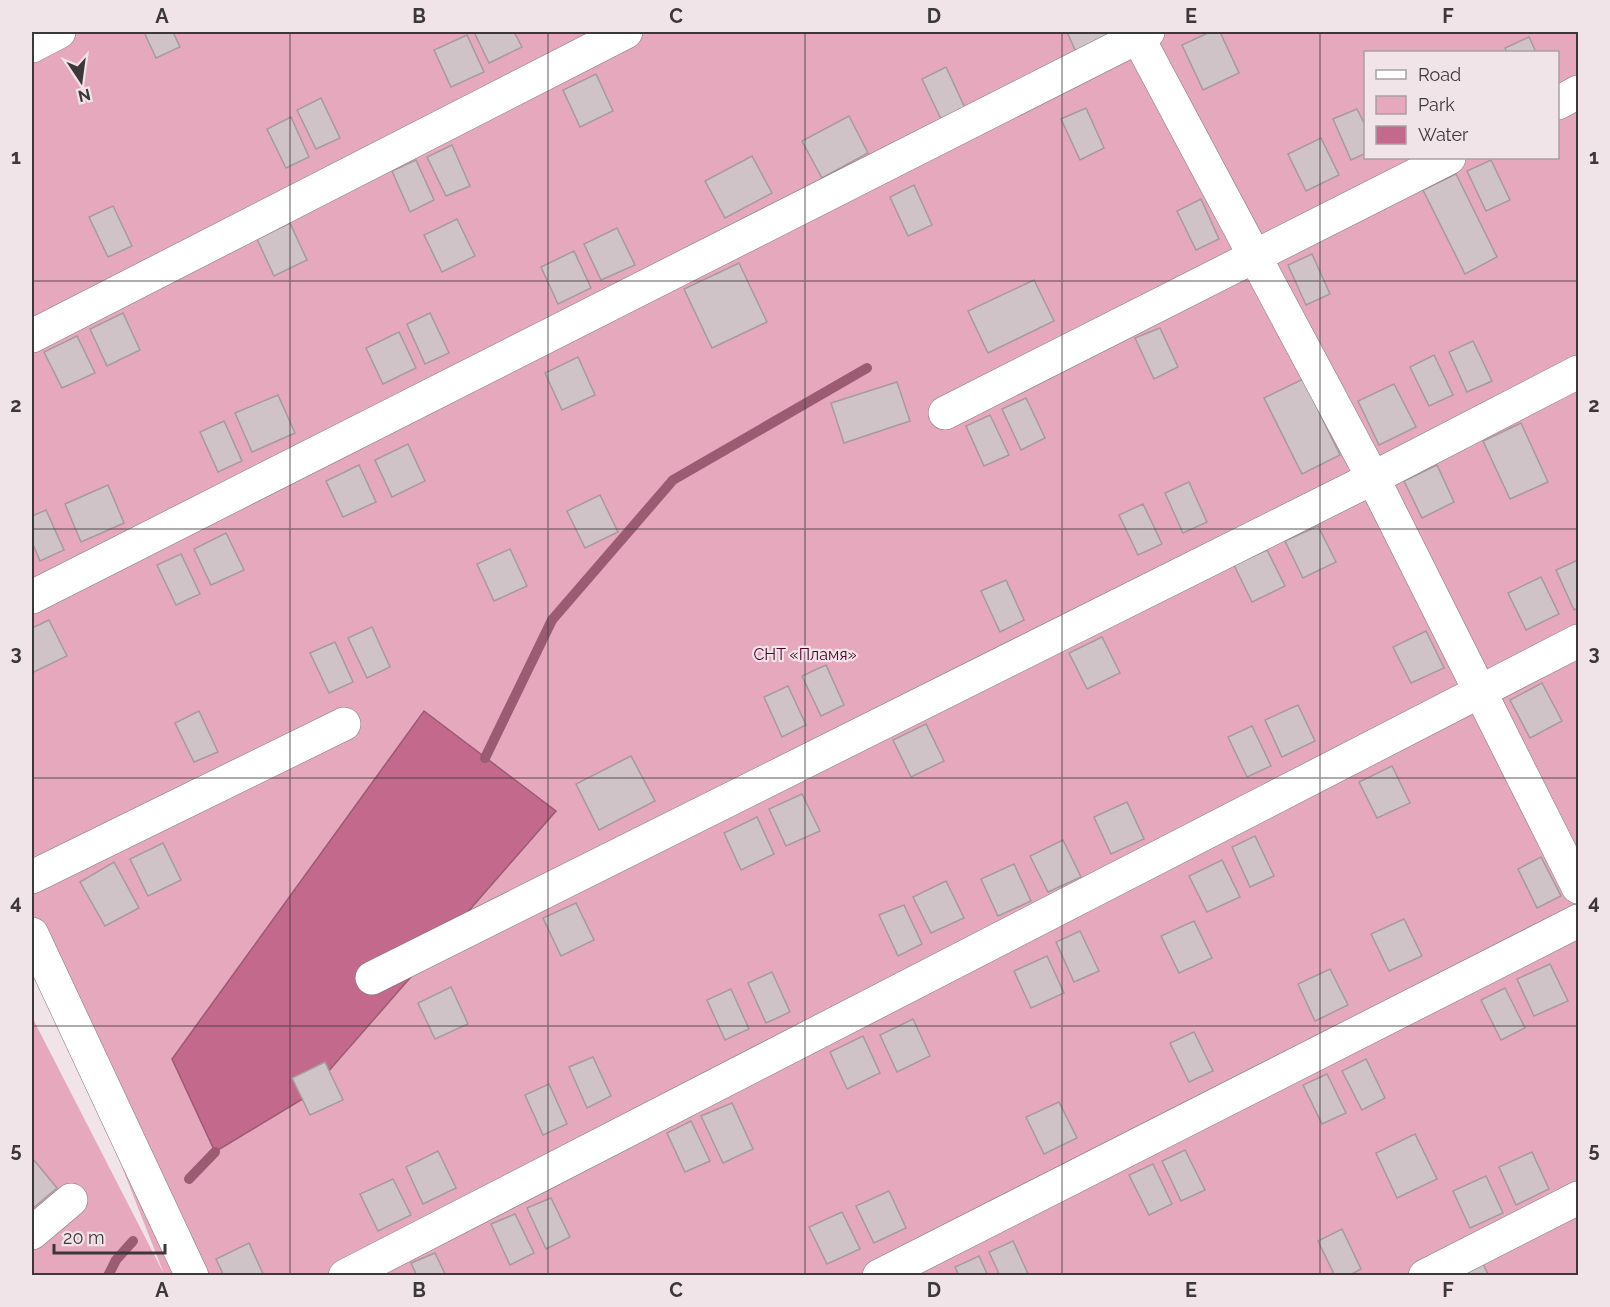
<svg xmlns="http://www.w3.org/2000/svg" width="1610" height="1307" font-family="Raleway,sans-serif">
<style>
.green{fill:#e6a8bd;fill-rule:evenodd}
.water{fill:#c36a8c;stroke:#9a5b73;stroke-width:1.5}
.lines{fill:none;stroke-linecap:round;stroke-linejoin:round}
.stream{stroke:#9a5b73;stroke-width:10}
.building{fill:#cfc3c7;stroke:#a69a9e;stroke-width:1.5}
.minor-casing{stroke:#82777b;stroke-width:34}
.minor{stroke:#fff;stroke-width:33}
.grid{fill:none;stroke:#3c3739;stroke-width:1.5;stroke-opacity:0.55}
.labels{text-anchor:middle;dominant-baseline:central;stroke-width:4.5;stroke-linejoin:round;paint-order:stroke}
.park-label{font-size:16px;fill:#52002b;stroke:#f1e4e8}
.neatline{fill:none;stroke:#3c3739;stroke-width:2}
.grid-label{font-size:20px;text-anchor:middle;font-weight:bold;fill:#3c3739}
</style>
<rect width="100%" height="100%" fill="#f1e4e8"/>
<path class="green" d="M32,32H1578V1275H32V1017L164,1274L32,937ZM1366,52H1558V158H1366Z"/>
<path class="water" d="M424,711L556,811L306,1097L215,1152L172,1059Z"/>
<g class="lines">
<g class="stream">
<path d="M485,758L552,620L673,480L867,368"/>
<path d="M189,1179L215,1152"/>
<path d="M108,1276L116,1260L133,1241"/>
</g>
</g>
<g class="building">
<path d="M144,32H173L180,47L156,58Z"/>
<path d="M474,32H514L522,47L489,63Z"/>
<path d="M1067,32H1111L1113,37L1077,54Z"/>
<path d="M1210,32H1220L1239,73L1203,90L1182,45Z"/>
<path d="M467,35L484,72L451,87L434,50Z"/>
<path d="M1529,37L1536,52H1507L1505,48Z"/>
<path d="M946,67L965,108L941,119L922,79Z"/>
<path d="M596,74L613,111L580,127L563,90Z"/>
<path d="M321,98L340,138L316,149L297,110Z"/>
<path d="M1086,108L1104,148L1080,160L1061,119Z"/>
<path d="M1357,109L1366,127V153L1351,160L1333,119Z"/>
<path d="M849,116L868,153L822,178L802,141Z"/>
<path d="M291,117L309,157L286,168L267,129Z"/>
<path d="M1321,138L1339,175L1306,191L1288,154Z"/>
<path d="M452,145L470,186L446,196L427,157Z"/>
<path d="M752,156L772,193L725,218L705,181Z"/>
<path d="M416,160L434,200L410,212L392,171Z"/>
<path d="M1491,160L1510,200L1486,211L1467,171Z"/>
<path d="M1456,174L1497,257L1465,274L1423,190Z"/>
<path d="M914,185L932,225L908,236L890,197Z"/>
<path d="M1201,199L1219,239L1196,250L1177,211Z"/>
<path d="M113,206L132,246L108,257L89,217Z"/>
<path d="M457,219L475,256L442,272L424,235Z"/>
<path d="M290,223L307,260L274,276L257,239Z"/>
<path d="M617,228L635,265L601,280L584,244Z"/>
<path d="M574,251L591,288L558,304L541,267Z"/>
<path d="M1312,254L1330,294L1306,305L1288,265Z"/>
<path d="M739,263L767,322L712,348L684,289Z"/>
<path d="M1034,280L1054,321L988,353L968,311Z"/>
<path d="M123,313L140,350L107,366L90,329Z"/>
<path d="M430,313L449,353L425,364L407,324Z"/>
<path d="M1160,328L1178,367L1154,379L1135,338Z"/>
<path d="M399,332L416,368L383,384L366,348Z"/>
<path d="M77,336L95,373L62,388L44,352Z"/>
<path d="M1473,341L1492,381L1467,392L1449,352Z"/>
<path d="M1434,355L1453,395L1429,406L1410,367Z"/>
<path d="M578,357L595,395L562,410L545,373Z"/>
<path d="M1303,379L1340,455L1302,474L1264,398Z"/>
<path d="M897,382L910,421L844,443L831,403Z"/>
<path d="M1394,384L1416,427L1379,445L1358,401Z"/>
<path d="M278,395L295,433L252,452L235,413Z"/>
<path d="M1026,398L1045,438L1021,450L1002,409Z"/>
<path d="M990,415L1009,455L984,466L966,426Z"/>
<path d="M224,421L242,461L218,472L200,432Z"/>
<path d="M1521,423L1548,482L1510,499L1483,441Z"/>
<path d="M408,444L425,481L392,497L375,460Z"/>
<path d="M359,465L376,502L343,517L326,481Z"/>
<path d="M1437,465L1454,502L1422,518L1404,481Z"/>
<path d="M1189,482L1207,522L1183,533L1165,493Z"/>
<path d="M108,485L124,523L81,542L65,504Z"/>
<path d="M600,495L618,532L585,548L567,511Z"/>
<path d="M1143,504L1162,544L1138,555L1119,515Z"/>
<path d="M46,510L64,550L40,561L32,542V516Z"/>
<path d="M1318,526L1336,562L1303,578L1285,541Z"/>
<path d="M226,533L244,570L211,585L194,549Z"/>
<path d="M510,549L527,586L494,601L477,564Z"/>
<path d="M1267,550L1285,586L1252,602L1234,565Z"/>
<path d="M181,554L200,594L176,605L157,565Z"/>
<path d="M1578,560V608L1574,610L1556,570Z"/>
<path d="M1541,577L1559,614L1526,630L1508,593Z"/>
<path d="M1006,580L1024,620L1000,632L981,591Z"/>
<path d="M49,620L67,656L34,672L32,668V628Z"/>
<path d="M372,627L390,667L367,678L348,638Z"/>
<path d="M1426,631L1444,668L1411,683L1393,647Z"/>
<path d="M1102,637L1120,673L1087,689L1069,653Z"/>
<path d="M335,642L353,682L329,693L310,653Z"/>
<path d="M826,665L844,705L821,716L802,676Z"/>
<path d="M1542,683L1562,721L1530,738L1510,700Z"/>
<path d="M788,686L806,725L782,737L764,697Z"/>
<path d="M1298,705L1315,741L1282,757L1265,720Z"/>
<path d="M199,711L218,752L194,762L175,723Z"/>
<path d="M926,724L944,761L911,777L893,740Z"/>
<path d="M1252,726L1271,766L1247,777L1228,737Z"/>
<path d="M631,756L655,801L599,830L576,784Z"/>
<path d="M1392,766L1410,803L1377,818L1359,782Z"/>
<path d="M802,794L820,831L786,846L769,809Z"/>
<path d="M1127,802L1144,839L1111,854L1094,817Z"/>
<path d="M757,817L774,854L741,870L724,833Z"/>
<path d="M1255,836L1274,876L1250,887L1232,847Z"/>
<path d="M1063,840L1081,877L1048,892L1030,856Z"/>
<path d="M163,843L181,880L148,896L130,859Z"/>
<path d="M1541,857L1561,896L1537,908L1518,869Z"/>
<path d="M1222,860L1240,897L1207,912L1189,876Z"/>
<path d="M114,862L139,908L105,926L80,882Z"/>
<path d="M1014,864L1031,901L998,916L981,879Z"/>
<path d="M946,881L964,918L931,933L913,897Z"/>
<path d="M576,903L594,940L561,956L543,918Z"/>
<path d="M904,905L922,944L898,956L879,915Z"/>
<path d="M1404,919L1422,956L1389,971L1371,934Z"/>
<path d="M1194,921L1212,958L1179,973L1161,936Z"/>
<path d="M1080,931L1099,971L1074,982L1056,942Z"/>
<path d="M1047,956L1064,993L1031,1008L1014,971Z"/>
<path d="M1550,964L1568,1001L1534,1016L1517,979Z"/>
<path d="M1330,969L1348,1005L1315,1021L1298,984Z"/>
<path d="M772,972L790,1012L766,1023L748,983Z"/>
<path d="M451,987L468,1024L435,1039L418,1003Z"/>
<path d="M1505,988L1525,1028L1501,1040L1481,1000Z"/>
<path d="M731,989L749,1029L725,1040L707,1000Z"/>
<path d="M913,1019L930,1056L897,1072L880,1035Z"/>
<path d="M1194,1032L1213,1071L1189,1082L1170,1043Z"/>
<path d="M863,1036L880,1073L847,1089L830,1052Z"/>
<path d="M593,1057L611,1096L587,1108L569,1067Z"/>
<path d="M1366,1059L1385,1098L1362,1110L1342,1071Z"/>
<path d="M325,1062L343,1100L310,1115L292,1078Z"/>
<path d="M1327,1074L1346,1113L1322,1124L1303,1085Z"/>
<path d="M549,1084L567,1124L543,1135L525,1095Z"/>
<path d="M1059,1102L1077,1138L1044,1154L1026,1117Z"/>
<path d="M732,1103L753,1149L723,1163L701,1116Z"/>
<path d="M691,1121L710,1161L685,1172L667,1133Z"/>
<path d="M1415,1134L1437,1179L1397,1198L1376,1153Z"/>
<path d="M1185,1150L1205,1190L1181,1201L1162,1161Z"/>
<path d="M438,1151L456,1188L423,1204L406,1167Z"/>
<path d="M1532,1152L1549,1189L1516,1205L1499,1167Z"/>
<path d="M33,1159L57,1188L32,1209V1160Z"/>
<path d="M1153,1164L1172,1204L1149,1215L1129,1175Z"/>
<path d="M1486,1176L1503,1213L1470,1228L1453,1191Z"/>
<path d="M393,1179L411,1215L378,1231L360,1194Z"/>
<path d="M889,1191L906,1228L874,1243L856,1206Z"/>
<path d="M551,1198L570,1237L546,1249L527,1208Z"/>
<path d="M842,1212L860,1249L827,1264L809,1227Z"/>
<path d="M515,1214L534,1253L510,1265L491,1224Z"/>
<path d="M1342,1229L1361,1269L1348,1276H1335L1318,1241Z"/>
<path d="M1013,1241L1029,1276H1000L989,1252Z"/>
<path d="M249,1243L264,1276H224L216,1259Z"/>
<path d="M435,1253L446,1276H417L411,1263Z"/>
<path d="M979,1256L988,1276H959L955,1267Z"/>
<path d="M1483,1264L1489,1276H1461Z"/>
</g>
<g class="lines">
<g class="minor-casing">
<g id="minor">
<path d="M1135,32L1373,478L1578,887"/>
<path d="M32,46L59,32"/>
<path d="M1558,103L1578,92"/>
<path d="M32,336L626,32"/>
<path d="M945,413L1449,158"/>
<path d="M32,597L1148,32"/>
<path d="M32,877L344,724"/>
<path d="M32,934L192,1276"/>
<path d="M372,978L1373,478L1578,372"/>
<path d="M32,1233L71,1200"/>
<path d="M345,1276L1578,641"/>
<path d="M879,1276L1578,921"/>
<path d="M1425,1276L1578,1198"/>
</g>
</g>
<use href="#minor" class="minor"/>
</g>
<path class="grid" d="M290,32V1276M548,32V1276M805,32V1276M1062,32V1276M1320,32V1276M32,281H1578M32,529H1578M32,778H1578M32,1026H1578"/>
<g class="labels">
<g class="park-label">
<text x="805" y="654">СНТ «Пламя»</text>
</g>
</g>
<rect width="1610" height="1307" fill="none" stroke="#f1e4e8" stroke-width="66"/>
<rect x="1364" y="51" width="195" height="108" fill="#f1e4e8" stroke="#a99fa2" stroke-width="1.5"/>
<rect x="1376" y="70" width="30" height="9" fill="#ffffff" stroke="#a99fa2" stroke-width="1.5"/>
<text x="1418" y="81" font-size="18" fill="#3c3739">Road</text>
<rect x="1376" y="96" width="30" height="18" fill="#e6a8bd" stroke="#a99fa2" stroke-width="1.5"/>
<text x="1418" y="111" font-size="18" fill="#3c3739">Park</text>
<rect x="1376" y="126" width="30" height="18" fill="#c36a8c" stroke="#a99fa2" stroke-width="1.5"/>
<text x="1418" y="141" font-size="18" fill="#3c3739">Water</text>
<g transform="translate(81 81) rotate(167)" stroke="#f1e4e8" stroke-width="4.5" paint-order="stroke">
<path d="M0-4.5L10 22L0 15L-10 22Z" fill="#3c3739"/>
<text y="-9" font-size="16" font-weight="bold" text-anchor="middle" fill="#3c3739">N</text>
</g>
<path d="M54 1244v9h111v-9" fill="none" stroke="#3c3739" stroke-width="3"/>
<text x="63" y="1244" font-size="18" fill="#3c3739" stroke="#f1e4e8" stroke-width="4.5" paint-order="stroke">20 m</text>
<rect x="33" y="33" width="1544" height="1241" class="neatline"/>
<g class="grid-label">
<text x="162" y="23">A</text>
<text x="419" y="23">B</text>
<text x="676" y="23">C</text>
<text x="934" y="23">D</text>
<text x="1191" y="23">E</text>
<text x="1448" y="23">F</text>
<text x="16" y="164">1</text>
<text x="1594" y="164">1</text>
<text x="16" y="412">2</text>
<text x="1594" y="412">2</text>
<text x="16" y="660">3</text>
<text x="1594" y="660">3</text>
<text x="16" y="909">4</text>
<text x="1594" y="909">4</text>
<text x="16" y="1157">5</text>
<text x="1594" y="1157">5</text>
<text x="162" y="1297">A</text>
<text x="419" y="1297">B</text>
<text x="676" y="1297">C</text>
<text x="934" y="1297">D</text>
<text x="1191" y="1297">E</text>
<text x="1448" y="1297">F</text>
</g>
</svg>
